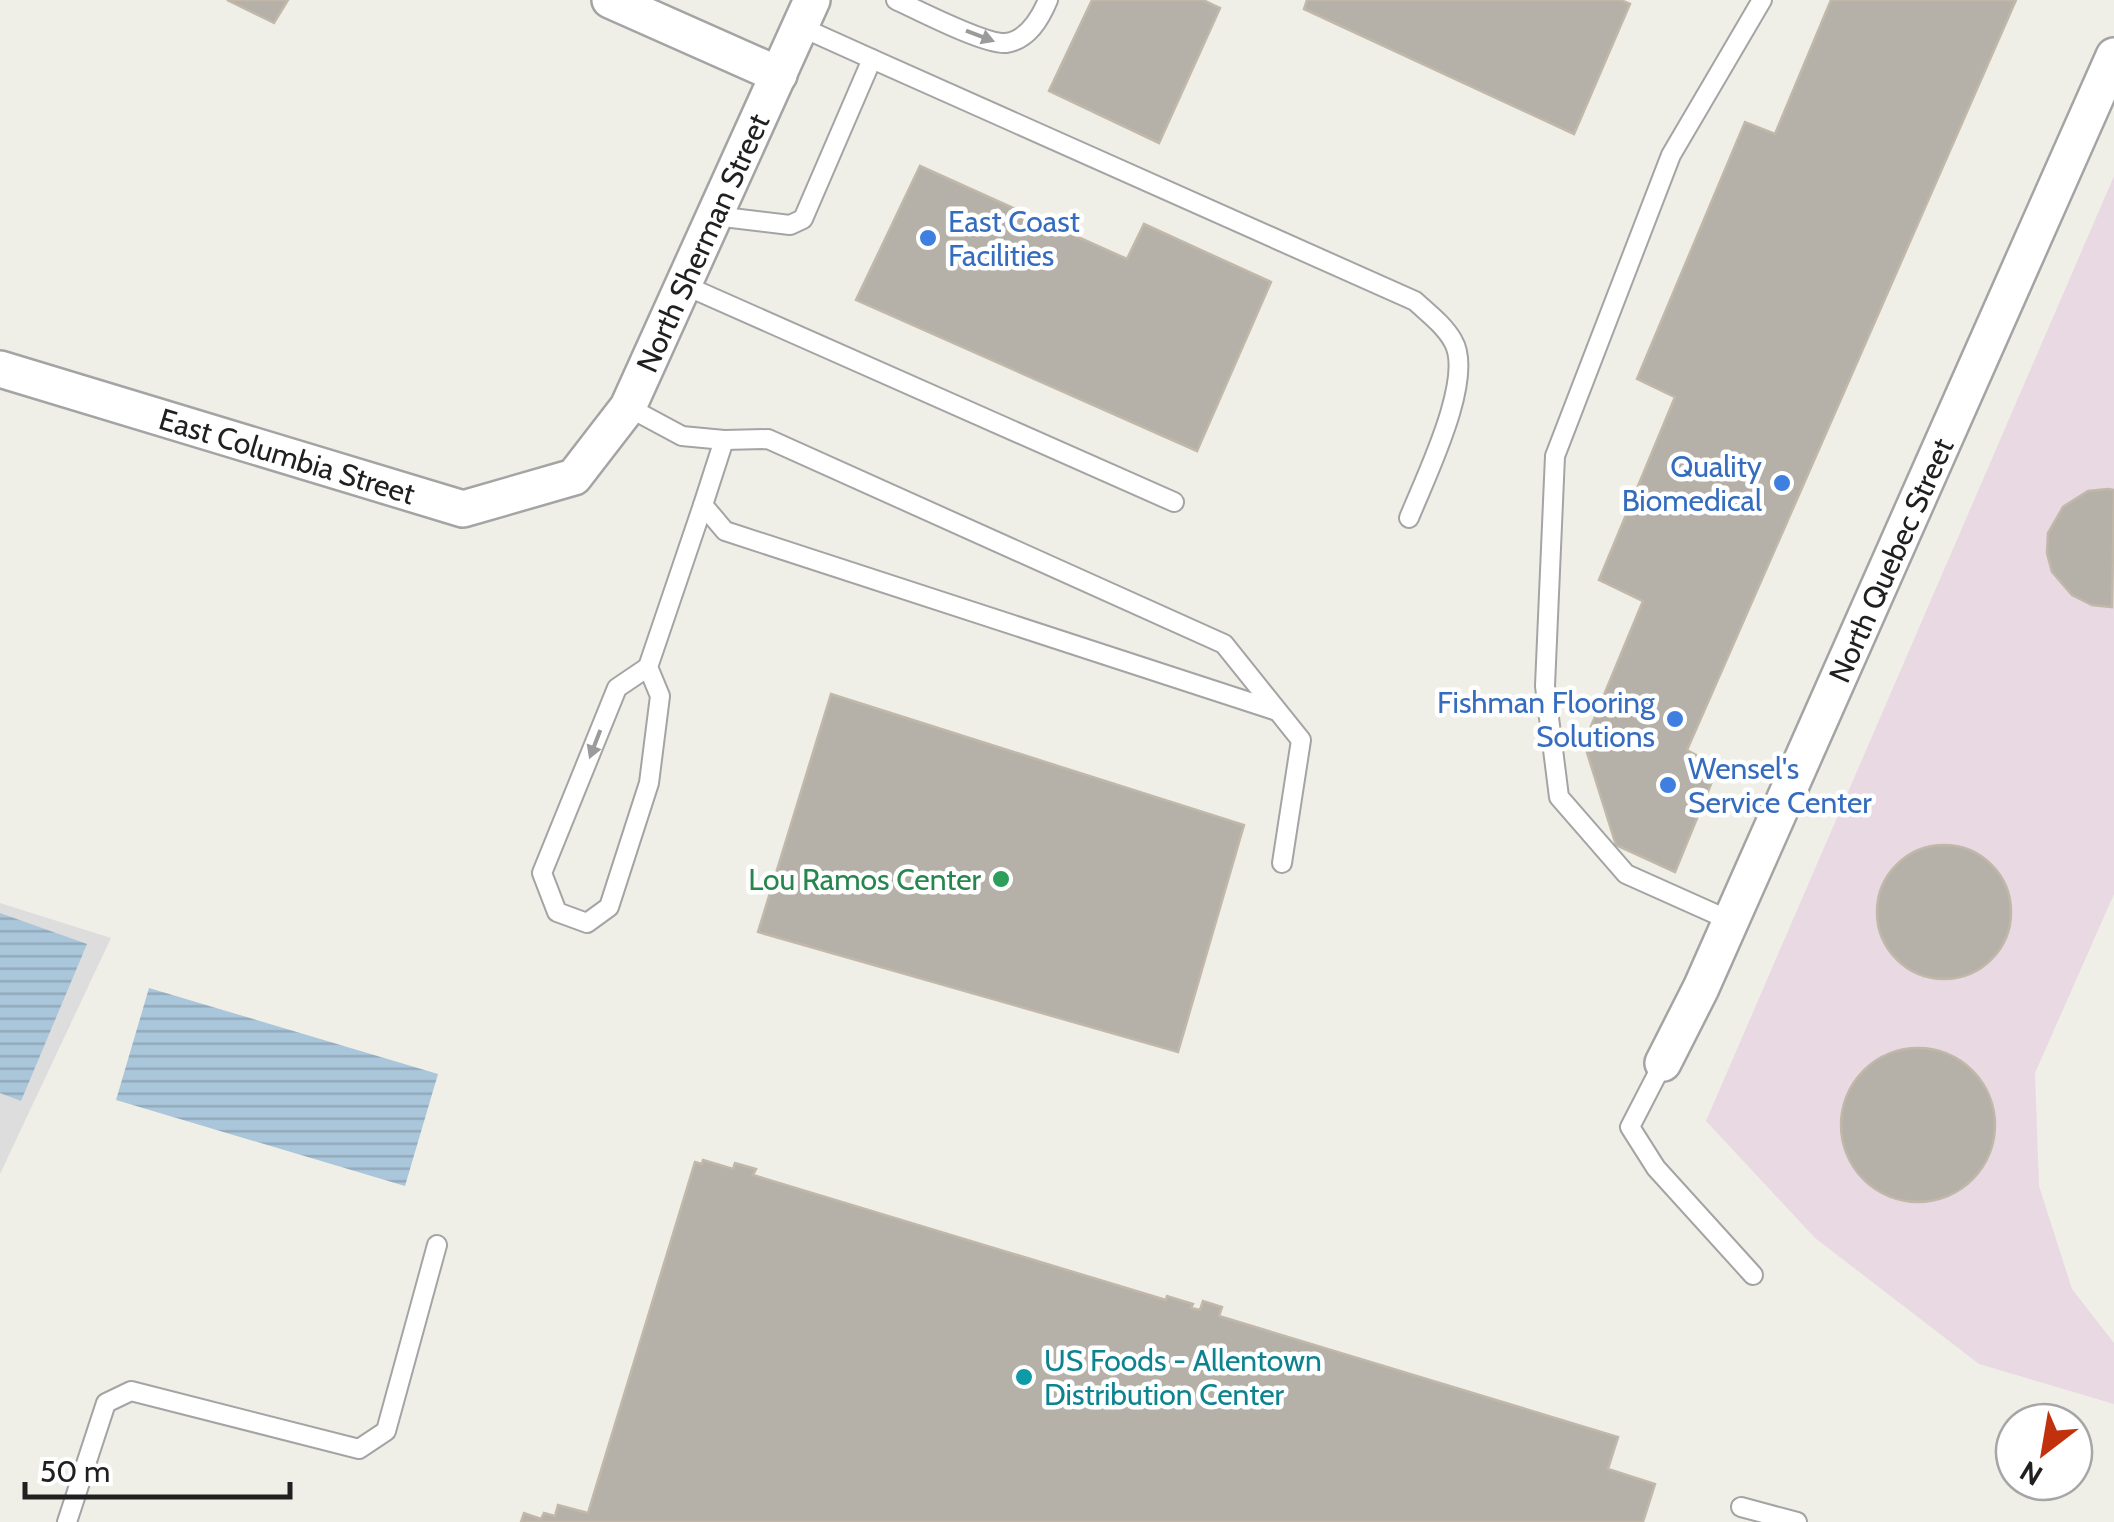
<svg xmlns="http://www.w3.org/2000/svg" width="2114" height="1522" font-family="Cabin,sans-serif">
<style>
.residential{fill:#dedddd}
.industrial{fill:#e8d9e3}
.water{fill:url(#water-rules)}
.building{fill:#b5b1a9;stroke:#c1b8aa;stroke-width:2.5}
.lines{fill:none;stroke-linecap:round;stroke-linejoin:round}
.service-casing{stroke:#a4a4a4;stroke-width:22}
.minor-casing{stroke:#a4a4a4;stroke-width:40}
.service{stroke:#fff;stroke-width:18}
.minor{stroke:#fff;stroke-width:35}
.oneway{fill:#9b9b9b}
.shop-dot{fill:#3f7fe0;stroke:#fff;stroke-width:4}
.leisure-dot{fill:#2e9e5b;stroke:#fff;stroke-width:4}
.culture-dot{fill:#0f9aa8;stroke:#fff;stroke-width:4}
.labels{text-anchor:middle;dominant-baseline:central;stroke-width:9;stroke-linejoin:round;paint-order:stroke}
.shop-label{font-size:30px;fill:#366cbe;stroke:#fff;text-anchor:start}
.street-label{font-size:30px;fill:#202020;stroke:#fff}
.leisure-label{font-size:30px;fill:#27864d;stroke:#fff;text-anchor:end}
.culture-label{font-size:30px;fill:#0d838f;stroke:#fff;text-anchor:start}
</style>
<defs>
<pattern id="water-rules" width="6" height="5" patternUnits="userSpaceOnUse" patternTransform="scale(2.5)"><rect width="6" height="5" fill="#aac6da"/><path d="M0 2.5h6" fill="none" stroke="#92aabb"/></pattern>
</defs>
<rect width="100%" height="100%" fill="#f0efe7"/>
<path class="residential" d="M0,903L111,938L0,1174Z"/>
<path class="industrial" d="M2114,176V894L2035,1073L2039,1186L2072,1289L2114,1343V1404L1979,1364L1815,1238L1706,1121Z"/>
<g class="water">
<path d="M0,913L87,944L21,1101L0,1093Z"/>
<path d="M149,988L438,1074L405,1186L116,1100Z"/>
</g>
<g class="building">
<path d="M227,0H288L274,23Z"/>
<path d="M1092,0H1203L1220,8L1159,143L1049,91Z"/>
<path d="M1307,0H1621L1630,4L1574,134L1304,9Z"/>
<path d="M1831,0H2016L1687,750L1718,767L1675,872L1616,845L1584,743L1643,601L1599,580L1675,397L1637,379L1745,122L1775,134Z"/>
<path d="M920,166L1127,259L1144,224L1271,282L1197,451L856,300Z"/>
<path d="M2108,489L2114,490L2112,607L2092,605L2072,595L2052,572L2047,553L2048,533L2063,507L2088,491Z"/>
<path d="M831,694L1244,825L1178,1052L758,932Z"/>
<circle cx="1944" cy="912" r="67"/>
<circle cx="1918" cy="1125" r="77"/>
<path d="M703,1160L733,1169L735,1163L756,1169L753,1175L1166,1300L1167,1296L1193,1304L1191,1308L1200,1310L1203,1301L1222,1307L1219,1316L1618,1437L1608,1469L1655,1484L1643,1522H521L524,1513L541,1519L544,1513L555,1516L558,1505L588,1513L695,1162L702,1164Z"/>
</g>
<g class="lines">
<g class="service-casing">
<g id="service">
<path d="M896,0C918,10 985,45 1006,43C1028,40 1040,19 1048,0"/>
<path d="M872,59L1415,301C1428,313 1444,325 1453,341C1475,378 1425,478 1409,518"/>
<path d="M715,216L790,225L803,219L872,59L801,27"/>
<path d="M684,285L1174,502"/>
<path d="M628,407L682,436L724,440L768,439L1224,644L1301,740L1282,863"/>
<path d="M724,440L703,505L725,531L1277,711"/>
<path d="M648,667L660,696L649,783L609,907L587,923L557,912L542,873L617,688L648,667L703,505"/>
<path d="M1731,921L1626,874L1559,797L1545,686L1555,456L1671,155L1762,0"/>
<path d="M1663,1063L1630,1127L1656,1168L1753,1275"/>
<path d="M1741,1507L1797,1522"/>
<path d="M67,1522L106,1403L131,1391L359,1449L386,1431L437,1245"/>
</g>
</g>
<g class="minor-casing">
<g id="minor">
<path d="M610,0L779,75"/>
<path id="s1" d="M0,369L463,509L574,477L628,407L812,0"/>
<path id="s2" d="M1663,1063L1701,988L2114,56"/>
</g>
</g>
<use href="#service" class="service"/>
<use href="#minor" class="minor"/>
</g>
<defs><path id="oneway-solid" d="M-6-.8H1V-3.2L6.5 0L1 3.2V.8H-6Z" transform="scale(2.5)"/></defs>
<g class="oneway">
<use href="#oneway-solid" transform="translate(980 36) rotate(21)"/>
<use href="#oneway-solid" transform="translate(595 744) rotate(111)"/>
</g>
<g class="shop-dot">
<circle cx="928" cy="238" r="10"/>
<circle cx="1782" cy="483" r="10"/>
<circle cx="1675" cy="719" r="10"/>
<circle cx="1668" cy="785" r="10"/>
</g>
<circle class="leisure-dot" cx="1001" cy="879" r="10"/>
<circle class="culture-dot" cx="1024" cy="1377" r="10"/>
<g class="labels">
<g class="shop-label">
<text x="948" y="221">East Coast<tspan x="948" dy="34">Facilities</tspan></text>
<text x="1762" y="466" text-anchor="end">Quality<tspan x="1762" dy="34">Biomedical</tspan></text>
<text x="1655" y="702" text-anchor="end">Fishman Flooring<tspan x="1655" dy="34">Solutions</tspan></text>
<text x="1688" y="768">Wensel's<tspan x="1688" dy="34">Service Center</tspan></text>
</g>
<g class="street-label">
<text stroke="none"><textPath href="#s1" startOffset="868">North Sherman Street</textPath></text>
<text stroke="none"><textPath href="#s1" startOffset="300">East Columbia Street</textPath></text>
<text stroke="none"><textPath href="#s2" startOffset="552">North Quebec Street</textPath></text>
</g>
<g class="leisure-label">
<text x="981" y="879">Lou Ramos Center</text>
</g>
<g class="culture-label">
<text x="1044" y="1360">US Foods - Allentown<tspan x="1044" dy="34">Distribution Center</tspan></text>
</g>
</g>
<g transform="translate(2044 1452) rotate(211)"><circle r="48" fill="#ffffff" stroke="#a6a6a6" stroke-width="2.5"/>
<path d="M0-8L18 38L0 25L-18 38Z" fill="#c2310d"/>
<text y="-15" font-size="28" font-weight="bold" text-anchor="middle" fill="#202020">N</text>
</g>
<path d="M25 1482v15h265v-15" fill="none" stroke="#202020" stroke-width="5"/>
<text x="40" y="1482" font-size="30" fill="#202020" stroke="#ffffff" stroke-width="8" paint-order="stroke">50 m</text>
</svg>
